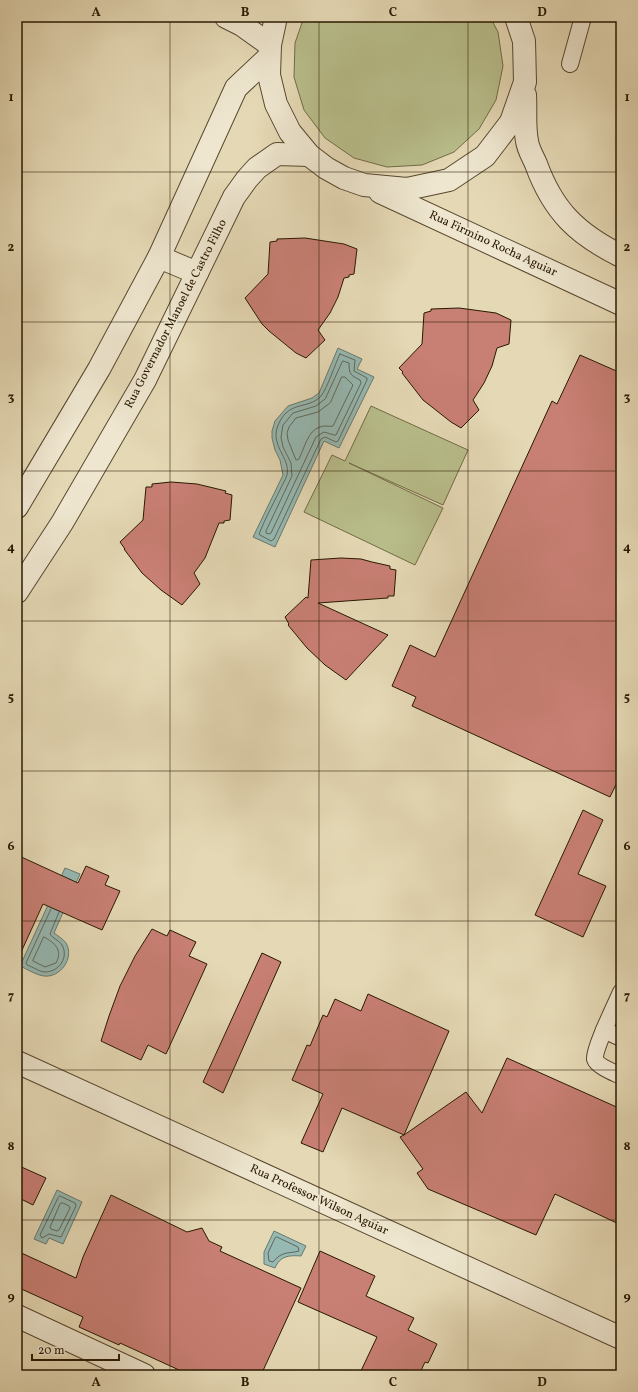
<svg xmlns="http://www.w3.org/2000/svg" width="638" height="1392" font-family="Vollkorn,serif">
<style>
.green{fill:#b8be8b;stroke:#706b46}
.water{fill:#96b9b3;stroke:#6a796c}
.lines{fill:none;stroke-linecap:round;stroke-linejoin:round}
.shore{stroke:#60685a;stroke-width:1}
.building{fill:#c87f74;stroke:#291802}
.service-casing{stroke:#58482f;stroke-width:18}
.minor-casing{stroke:#58482f;stroke-width:24}
.tertiary-casing{stroke:#58482f;stroke-width:24}
.service{stroke:#eee6cf;stroke-width:16}
.minor{stroke:#eee6cf;stroke-width:22}
.tertiary{stroke:#eee6cf;stroke-width:22}
.grid{fill:none;stroke:#291802;stroke-width:1;stroke-opacity:0.55}
.labels{text-anchor:middle;dominant-baseline:central;stroke-width:3.5;stroke-linejoin:round;paint-order:stroke}
.street-label{font-size:12px;fill:#291802;stroke:#eee6cf}
.neatline{fill:none;stroke:#291802;stroke-width:1.5}
.grid-label{font-size:13px;text-anchor:middle;font-weight:bold;fill:#291802}
</style>
<rect width="100%" height="100%" fill="#e5d9b5"/>
<filter id="stains"><feTurbulence type="fractalNoise" baseFrequency=".005" numOctaves="4"/><feColorMatrix values="0 0 0 0 .2 0 0 0 0 .09 0 0 0 0 .02 0 0 0 .5 -.17"/></filter>
<radialGradient id="worn" r=".72"><stop offset=".6" stop-color="#630" stop-opacity="0"/><stop offset="1" stop-color="#630" stop-opacity=".3"/></radialGradient>
<g class="green">
<path d="M304,17H490L498,32L503,66L496,100L479,129L454,152L422,165L387,167L354,158L325,138L304,110L294,77L295,43Z"/>
<path d="M371,406L468,450L443,505L349,463L443,508L415,565L304,512L332,455L345,461Z"/>
</g>
<g class="water">
<path d="M338,348L362,359L357,369L374,377L339,448L324,441L275,547L253,537L283,475L280,460L275,450L272,438V431L275,421L288,406L312,398L319,393Z"/>
<path d="M65,868L80,874L54,933C58,936 63,939 66,943C75,958 60,978 44,976C36,975 27,969 20,966Z"/>
<path d="M57,1190L82,1202L63,1244L49,1238L46,1244L34,1239Z"/>
<path d="M274,1231L306,1246L301,1256C289,1255 280,1256 275,1268L264,1264V1252Z"/>
</g>
<g class="lines">
<g class="shore">
<path d="M340,354L355,360L354,371L367,378V380L338,441L336,442L325,437L321,439L274,539L271,541L260,535L259,534C265,519 272,506 279,492C281,487 285,481 287,475C291,457 268,445 279,423C290,400 308,410 321,396C327,389 335,364 340,354Z"/>
<path d="M343,361L349,363C349,374 350,375 360,380L361,383L336,435H334L324,432L316,437L271,533L269,534L266,533V531L292,476L291,463L283,447L281,437L283,425L293,413L316,406L325,399Z"/>
<path d="M342,377H345L353,385L333,426C329,427 325,425 320,427C308,430 304,449 299,459L296,460L288,440L287,433L289,427L296,418L318,412L330,403Z"/>
<path d="M51,909L26,963L27,965C33,967 40,972 45,972C58,972 68,959 63,947C61,941 53,939 50,934L59,912"/>
<path d="M44,937C55,943 63,950 56,963L45,967L33,961Z"/>
<path d="M60,1196L75,1203L76,1206L61,1237L49,1234L42,1238L40,1235L58,1198Z"/>
<path d="M63,1203L69,1206L70,1208L59,1230L57,1231L51,1229L50,1227L60,1204Z"/>
<path d="M277,1237L298,1247L299,1251C287,1254 282,1251 273,1262L269,1261L268,1253L275,1238Z"/>
</g>
</g>
<g class="building">
<path d="M305,238L344,244L357,249L354,274L349,275V277L344,278L338,297L330,313L318,330L325,340L306,358L296,353L269,331L262,324L245,298L268,274L270,242L277,241V239Z"/>
<path d="M459,308L496,313L511,320L509,344L497,348L492,366L484,383L473,400L479,410L461,428L451,422L423,400L402,373L403,372L399,368L422,344L424,313L431,311V309Z"/>
<path d="M580,355L621,373V774L610,797L412,706L416,697L392,686L410,645L435,657L552,401L557,404Z"/>
<path d="M171,482L197,484L226,491L225,493L232,495L230,520L224,521V523H219L205,558L194,573L200,584L182,605L161,590L142,573L124,549H125L120,542L143,520L146,487H152V484Z"/>
<path d="M341,558L361,559L372,562L390,566V569L396,570L394,596H388V598L318,603L388,635L346,680L325,665L307,648L288,625L289,624L285,617L306,597L308,598L311,560Z"/>
<path d="M583,810L603,820L578,874L606,886L583,937L535,915Z"/>
<path d="M17,855L78,883L86,866L109,876L105,885L120,891L102,930L43,904L17,961Z"/>
<path d="M152,929L167,936L170,930L196,942L189,956L207,964L166,1054L148,1045L141,1060L101,1041L109,1016L120,986L135,956Z"/>
<path d="M262,953L281,962L223,1093L203,1082Z"/>
<path d="M368,994L449,1031L404,1135L466,1092L482,1113L507,1058L621,1109V1225L555,1194L536,1235L428,1189L417,1173L423,1169L400,1137L404,1135L342,1108L323,1152L301,1143L323,1094L292,1080L307,1045L310,1046L323,1015L327,1017L335,999L361,1011Z"/>
<path d="M17,1165L46,1178L33,1205L17,1197Z"/>
<path d="M111,1195L187,1232L202,1228L209,1241L222,1247L220,1251L301,1288L261,1375H190L120,1343L119,1345L79,1327L83,1317L17,1287V1251L76,1278L83,1257Z"/>
<path d="M320,1251L375,1276L366,1296L414,1318L408,1330L437,1344L428,1363L425,1362L419,1375H359L377,1337L298,1302Z"/>
</g>
<g class="lines">
<g class="service-casing">
<g id="service">
<path d="M570,64L583,17"/>
<path d="M621,992C616,1004 594,1048 595,1059C597,1066 615,1073 621,1076"/>
<path d="M604,1030L621,1038"/>
</g>
</g>
<g class="minor-casing">
<path id="minor" d="M17,1316L144,1375"/>
</g>
<g class="tertiary-casing">
<g id="tertiary">
<path d="M226,17L242,25L270,45"/>
<path d="M276,17L270,45L269,75L276,104L290,132L309,155L326,168L344,178L364,185L407,189L449,180L485,156L511,122L525,82L524,41L516,17"/>
<path d="M525,95C526,110 524,126 527,141C528,149 533,157 536,164C553,211 577,234 621,256"/>
<path d="M380,192L621,304"/>
<path d="M159,257L197,273"/>
<path d="M17,507L99,369L159,257L236,88L269,57"/>
<path d="M17,592L62,523L145,380L234,197L247,179L257,168L277,154L309,155"/>
<path d="M17,1062L621,1338"/>
</g>
</g>
<use href="#service" class="service"/>
<use href="#minor" class="minor"/>
<use href="#tertiary" class="tertiary"/>
</g>
<path class="grid" d="M170,17V1375M319,17V1375M468,17V1375M17,172H621M17,322H621M17,471H621M17,621H621M17,771H621M17,921H621M17,1070H621M17,1220H621"/>
<g class="labels">
<g class="street-label">
<text transform="translate(493 244) rotate(25)">Rua Firmino Rocha Aguiar</text>
<text transform="translate(176 314) rotate(-63)">Rua Governador Manoel de Castro Filho</text>
<text transform="translate(319 1200) rotate(25)">Rua Professor Wilson Aguiar</text>
</g>
</g>
<rect width="638" height="1392" fill="none" stroke="#e5d9b5" stroke-width="44"/>
<path d="M32 1354v6h87v-6" fill="none" stroke="#291802" stroke-width="2"/>
<text x="38" y="1354" font-size="12" fill="#291802" stroke="#eee6cf" stroke-width="3" paint-order="stroke">20 m</text>
<rect x="22" y="22" width="594" height="1348" class="neatline"/>
<g class="grid-label">
<text x="96" y="16">A</text>
<text x="245" y="16">B</text>
<text x="393" y="16">C</text>
<text x="542" y="16">D</text>
<text x="11" y="101">1</text>
<text x="627" y="101">1</text>
<text x="11" y="251">2</text>
<text x="627" y="251">2</text>
<text x="11" y="401">3</text>
<text x="627" y="401">3</text>
<text x="11" y="551">4</text>
<text x="627" y="551">4</text>
<text x="11" y="701">5</text>
<text x="627" y="701">5</text>
<text x="11" y="850">6</text>
<text x="627" y="850">6</text>
<text x="11" y="1000">7</text>
<text x="627" y="1000">7</text>
<text x="11" y="1150">8</text>
<text x="627" y="1150">8</text>
<text x="11" y="1300">9</text>
<text x="627" y="1300">9</text>
<text x="96" y="1386">A</text>
<text x="245" y="1386">B</text>
<text x="393" y="1386">C</text>
<text x="542" y="1386">D</text>
</g>
<rect width="100%" height="100%" filter="url(#stains)"/>
<rect width="100%" height="100%" fill="url(#worn)"/>
</svg>
